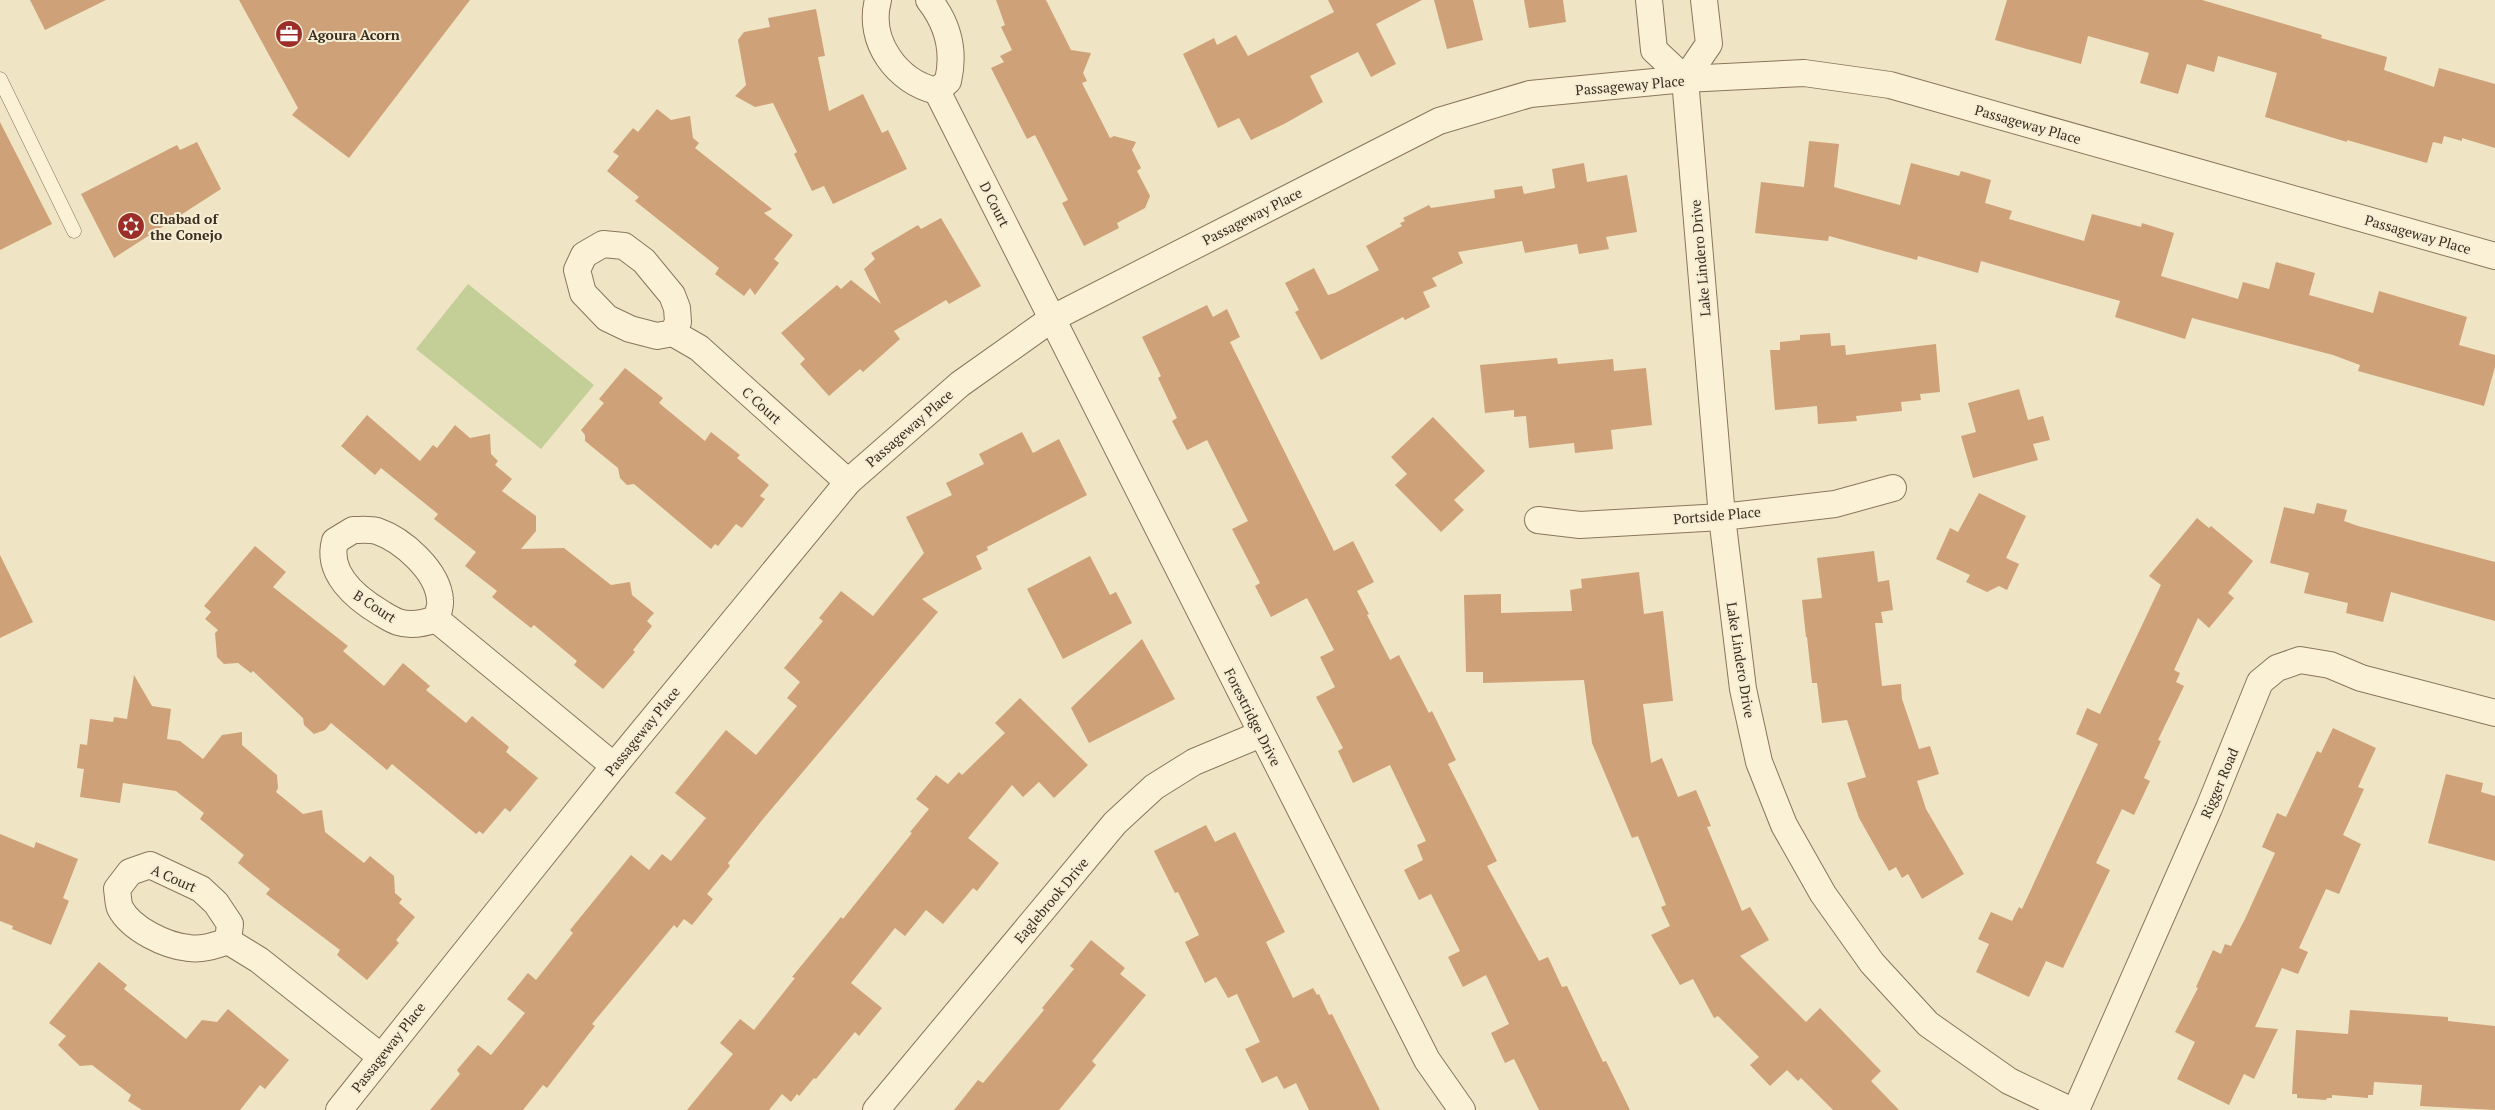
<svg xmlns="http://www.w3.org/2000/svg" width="2495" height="1110" font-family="'PT Serif',serif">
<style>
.green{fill:#c4ce97}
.building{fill:#cea179}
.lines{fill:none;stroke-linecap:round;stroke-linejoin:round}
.lane-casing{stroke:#8a765a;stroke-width:15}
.street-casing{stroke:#8a765a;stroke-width:28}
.lane{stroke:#faf1d7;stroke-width:14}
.street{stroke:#faf1d7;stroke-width:26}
.labels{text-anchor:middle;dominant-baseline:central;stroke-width:4;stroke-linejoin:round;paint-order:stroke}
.poi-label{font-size:14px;font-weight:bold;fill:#3a2d1e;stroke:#f6eed4;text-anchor:start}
.street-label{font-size:14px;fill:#3a2d1e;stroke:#f6eed4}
</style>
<rect width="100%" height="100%" fill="#efe5c4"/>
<path class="green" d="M468,284L594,385L541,449L416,349Z"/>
<g class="building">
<path d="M30,0H106L45,30Z"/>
<path d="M239,0H470L349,158L292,115L298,108Z"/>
<path d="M996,0H1046L1071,50L1091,53L1083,73L1087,81L1082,83L1110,138L1114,136L1136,142L1132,150L1141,168L1137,171L1150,196L1145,208L1117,223L1119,228L1084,246L1062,203L1068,200L1035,135L1027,139L991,68L1004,62L1000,56L1012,50L1001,27L1005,25Z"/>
<path d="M1328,0H1422L1376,24L1396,64L1371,77L1358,52L1310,76L1323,102L1284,124L1251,140L1239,118L1218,128L1183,54L1214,38L1217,45L1236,35L1248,56L1334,12Z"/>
<path d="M1434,0H1473L1483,40L1447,49Z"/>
<path d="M1524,0H1563L1566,22L1529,28Z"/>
<path d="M2007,0H2202L2322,35L2321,38L2387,57L2384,70L2434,87L2439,68L2495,84V148L2462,138V141L2444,136L2442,144L2433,142L2427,163L2347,140V142L2265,117L2277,73L2218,56L2214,72L2187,64L2178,94L2140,83L2149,53L2088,36L2081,64L1995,40Z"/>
<path d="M816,9L825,56L818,57L829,111L863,94L882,133L888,130L907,169L833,204L824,186L812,191L794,154L797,152L773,103L755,107L735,96L746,85L738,40L744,32L770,27L768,18Z"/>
<path d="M657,109L671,120L690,116L693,138L699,143L695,148L772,209L764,213L793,235L774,259L779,263L755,295L750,288L744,296L715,274L719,268L635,201L639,197L607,171L619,156L613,152L633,128L638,132Z"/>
<path d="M0,122L52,224L0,250Z"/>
<path d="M1809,141L1839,144L1834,187L1900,205L1911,163L1959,176L1961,171L1991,180L1985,203L2012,211L2009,219L2084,241L2092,214L2141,227L2142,223L2174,233L2161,276L2238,299L2243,282L2269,289L2276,262L2315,273L2309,295L2373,313L2379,291L2467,317L2459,345L2495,355V367L2484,406L2358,371L2360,365L2333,355L2192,318L2185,339L2115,317L2120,301L1981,261L1978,273L1918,256L1917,260L1829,236L1828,241L1755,233L1761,182L1804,187Z"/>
<path d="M197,142L221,189L114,258L81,194L177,145L180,150Z"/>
<path d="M1584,163L1587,182L1627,175L1637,232L1606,237L1609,249L1579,254L1577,244L1525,253L1522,241L1458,252L1463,263L1432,278L1437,286L1423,292L1430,307L1405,320L1403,317L1321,360L1295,312L1299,310L1285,283L1314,268L1328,295L1335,293L1379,270L1366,246L1402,226L1400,223L1405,221L1403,218L1429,205L1431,208L1495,198L1494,190L1522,186L1524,194L1555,188L1552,169Z"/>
<path d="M941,218L981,286L949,304L946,300L894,331L900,339L863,372L860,369L829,396L800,364L805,359L781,333L837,285L841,289L851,280L881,304L864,269L875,259L871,253L918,225L921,229Z"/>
<path d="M1207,305L1213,317L1227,309L1240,337L1230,342L1334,551L1353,541L1374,582L1357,591L1369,614L1367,615L1390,660L1399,655L1429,713L1432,711L1456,760L1448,764L1497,861L1487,866L1539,961L1548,957L1562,987L1567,986L1603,1062L1606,1061L1630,1110H1539L1514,1059L1505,1063L1491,1033L1509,1024L1486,975L1463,987L1448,957L1460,951L1431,894L1419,900L1404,870L1423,860L1417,845L1426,841L1390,765L1353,783L1338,751L1343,748L1316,697L1335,687L1320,657L1334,650L1307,598L1271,617L1255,586L1260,583L1232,529L1248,521L1207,440L1187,450L1172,421L1177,418L1158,378L1161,376L1142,337Z"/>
<path d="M1830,333L1831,346L1845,345L1846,355L1936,344L1940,392L1920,394L1921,400L1901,402L1902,411L1856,416L1857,421L1818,424L1817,406L1775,410L1770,350H1780V342L1800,340V335Z"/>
<path d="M1557,358L1558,364L1613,359L1614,371L1646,368L1652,425L1611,430L1613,449L1575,453L1574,443L1529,448L1526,416L1514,417V410L1485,413L1480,365Z"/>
<path d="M625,368L663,398L659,403L705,441L711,432L740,455L737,458L769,485L760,496L765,499L742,528L736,524L718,546L715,544L711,549L634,484L627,485L620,478L618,468L585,441V435L581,430L604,403L599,399Z"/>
<path d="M2019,389L2028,420L2043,416L2050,440L2033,444L2038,460L1973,478L1961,436L1976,432L1968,403Z"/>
<path d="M367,415L420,461L433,445L437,448L455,425L470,438L490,434L491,454L498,461L495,465L512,479L502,491L536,516V531L521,549L564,548L611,585L630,582L632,595L654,613L647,621L652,626L633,650L635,652L603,689L574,665L577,661L534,625L531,628L492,597L497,591L465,566L476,552L434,519L438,514L381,468L375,475L341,446Z"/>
<path d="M1433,417L1485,471L1454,500L1464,510L1441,532L1395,485L1407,474L1391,457Z"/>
<path d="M1022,432L1033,453L1059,439L1087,495L987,547L988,550L976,556L982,569L922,599L938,612L763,819L728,863L730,866L707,894L713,899L692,925L684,919L677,928L674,925L592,1024L595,1026L547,1088L543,1085L523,1110H430L460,1074L457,1070L478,1045L491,1055L525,1013L507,999L528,973L536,980L573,933L570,930L631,855L649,870L662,854L671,861L706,818L675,793L726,730L756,755L797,706L787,698L800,682L784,668L823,621L819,618L841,591L873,616L924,553L906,517L952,495L946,483L984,464L979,454Z"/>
<path d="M1979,493L2026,516L2006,558L2019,564L2007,590L1999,586L1987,592L1966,582L1970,575L1936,559L1950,528L1958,532Z"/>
<path d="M2317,503L2347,510L2344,521L2358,526L2495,562V621L2391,592L2383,622L2346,613L2348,603L2304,593L2309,573L2270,563L2284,507L2314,514Z"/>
<path d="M2197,518L2209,528L2211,526L2253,561L2228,593L2234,598L2209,628L2198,618L2174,670L2180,673L2176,682L2184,686L2158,740L2161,741L2144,778L2150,781L2134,815L2122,809L2096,863L2110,870L2063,968L2046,961L2029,997L1976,972L1989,944L1978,939L1991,912L2012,921L2019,907L2022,909L2098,744L2076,734L2087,708L2100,714L2161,585L2149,576Z"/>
<path d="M255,546L286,572L273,587L348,646L343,651L384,686L403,663L430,686L426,690L466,723L472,716L509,747L506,752L538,778L510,812L505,808L483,834L479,831L476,834L392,764L387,770L331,723L325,730L314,734L304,725L303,718L253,671L251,673L238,663L224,664L217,657L215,633L218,630L205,619L211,612L204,606Z"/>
<path d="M1874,551L1878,582L1889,580L1893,610L1881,612L1883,623H1875L1882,686L1901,684L1902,699L1919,749L1930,746L1939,774L1917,781L1926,809L1964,874L1922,899L1908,874L1902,878L1896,867L1889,871L1859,818L1847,783L1866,777L1847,720L1822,723L1817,683H1812L1807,637H1806L1802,600L1822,598L1817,558Z"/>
<path d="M0,555L33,622L0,638Z"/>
<path d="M1090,556L1110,595L1116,592L1132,623L1063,659L1027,589Z"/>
<path d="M1639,572L1644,614L1663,611L1673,701L1643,704L1651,763L1662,758L1678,797L1696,790L1711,826L1707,827L1742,911L1750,907L1769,940L1740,956L1806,1022L1820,1008L1881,1071L1871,1081L1899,1110H1833L1801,1078L1798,1081L1787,1070L1770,1086L1750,1065L1759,1057L1718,1016L1714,1018L1693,979L1680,985L1651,935L1670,926L1661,907L1666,905L1638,836L1632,838L1592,743L1584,680L1483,683V672H1466L1464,595L1501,594V613L1572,611L1570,590L1582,588L1581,579Z"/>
<path d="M1142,639L1175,699L1089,743L1071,708Z"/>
<path d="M134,675L152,706L171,709L167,739L180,741L203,759L222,735L242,732V745L277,775L278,788L276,792L303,814L322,810L325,832L364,863L370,856L394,876L395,893L402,899L399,903L415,917L396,940L399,943L367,980L337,955L340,950L266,894L270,889L238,863L244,855L200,819L204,813L176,791L123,783L120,803L80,797L84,769L77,768L80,744L87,745L90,719L113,722L114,717L127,719Z"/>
<path d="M1020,698L1088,765L1054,798L1039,782L1023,797L1012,785L968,838L999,863L977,891L973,888L943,924L926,910L905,936L895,928L851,983L882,1008L859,1036L855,1032L816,1079L814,1078L799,1096L797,1094L791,1102L782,1094L769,1110H687L733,1054L720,1043L740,1019L754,1030L795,978L792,977L841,917L843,919L912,833L910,832L929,809L916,799L936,775L948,784L959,772L962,775L1005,733L995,723Z"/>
<path d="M2333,728L2376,748L2358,787L2364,789L2343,835L2361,844L2339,894L2326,889L2299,948L2308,952L2298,974L2282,968L2255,1027L2278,1029L2254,1079L2244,1074L2229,1105L2177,1079L2195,1042L2175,1032L2198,988L2196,987L2213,950L2221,954L2225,944L2231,946L2245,919L2275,853L2262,847L2277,813L2286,817L2317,751L2321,753Z"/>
<path d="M2446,774L2483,783L2481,792L2495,796V861L2428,843Z"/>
<path d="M1206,825L1215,842L1235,832L1285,932L1266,942L1293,998L1313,988L1317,995L1319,994L1329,1015L1332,1014L1380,1110H1309L1296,1083L1284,1089L1277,1076L1262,1083L1245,1049L1260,1042L1237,994L1228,998L1216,977L1205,983L1185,942L1199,935L1178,892L1175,893L1154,851Z"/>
<path d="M0,834L34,848L36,842L78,859L63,898L69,901L51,945L12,929L13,926L0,921Z"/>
<path d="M1091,940L1125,968L1120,974L1146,995L1092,1061L1096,1065L1059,1110H954L978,1080L983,1083L1044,1010L1042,1008L1074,969L1070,966Z"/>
<path d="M99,962L127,985L124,989L186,1039L202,1020L217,1022L228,1009L289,1060L265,1089L260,1085L240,1110H142L128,1101L131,1095L92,1065L80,1066L58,1045L66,1036L49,1023Z"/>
<path d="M2350,1010L2448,1017V1021L2495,1026V1110L2420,1106L2422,1085L2374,1082L2373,1095H2368V1098L2332,1095V1098H2327L2326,1100L2297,1098V1094H2292L2296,1030L2348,1034Z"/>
</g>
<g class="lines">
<g class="lane-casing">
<path id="lane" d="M0,79L74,231"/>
</g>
<g class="street-casing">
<g id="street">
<path d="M878,0C867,41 897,82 937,91"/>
<path d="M929,0C948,24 955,51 948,81L937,91"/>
<path d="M1649,0L1654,50L1685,79"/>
<path d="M1704,0L1709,44L1685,79L1722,517L1743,689L1759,762L1784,825L1823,894L1872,963L1928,1024L2009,1081L2070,1110"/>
<path d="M937,91L1427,1060L1462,1110"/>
<path d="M673,333L678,322L677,308L672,295L644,261L624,246L603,244L584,255L577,270L583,293L607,318L630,329L657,336L673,333L699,348L848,482"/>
<path d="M1538,520L1580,525L1722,517L1835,504L1893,488"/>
<path d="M353,530C360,530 370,529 377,531C403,540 438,571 440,600C441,606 438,613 436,619C425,623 410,626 398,622C392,620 386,616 381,613C356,598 326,573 335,541Z"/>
<path d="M436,619L614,766"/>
<path d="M150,865L201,889L216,903L230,924L228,941C216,945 203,950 189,948C166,946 131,929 120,908C118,903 118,895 117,889L130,872Z"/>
<path d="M228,941L259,960L380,1056"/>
<path d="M339,1110L614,766L848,482L960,384L1053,318L1439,121L1530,94L1685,79L1804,73L1890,85L2495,256"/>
<path d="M876,1110L1115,823L1154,787L1194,762L1261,734"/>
<path d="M2076,1110L2209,808L2260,682L2277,668L2300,660L2330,665L2361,678L2495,713"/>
</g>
</g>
<use href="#lane" class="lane"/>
<use href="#street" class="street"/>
</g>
<defs>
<g id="office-disc" transform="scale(1.4375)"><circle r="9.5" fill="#9b2e28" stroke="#f6eed4"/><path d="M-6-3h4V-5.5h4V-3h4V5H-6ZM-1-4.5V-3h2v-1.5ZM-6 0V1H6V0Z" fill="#fff"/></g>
<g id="synagogue-disc" transform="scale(1.4375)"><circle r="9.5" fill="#9b2e28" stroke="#f6eed4"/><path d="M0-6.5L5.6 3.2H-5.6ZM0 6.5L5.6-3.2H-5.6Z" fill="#fff"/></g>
</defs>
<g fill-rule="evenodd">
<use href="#office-disc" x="289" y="34"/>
<use href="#synagogue-disc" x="131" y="226"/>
</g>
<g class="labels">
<g class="poi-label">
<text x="308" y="34">Agoura Acorn</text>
<text x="150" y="218">Chabad of<tspan x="150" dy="16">the Conejo</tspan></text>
</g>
<g class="street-label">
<text transform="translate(1630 85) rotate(-5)">Passageway Place</text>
<text transform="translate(2028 124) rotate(16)">Passageway Place</text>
<text transform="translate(995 204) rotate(63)">D Court</text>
<text transform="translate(1252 216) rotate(-27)">Passageway Place</text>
<text transform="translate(2418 234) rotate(16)">Passageway Place</text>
<text transform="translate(1700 258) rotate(-95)">Lake Lindero Drive</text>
<text transform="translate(762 405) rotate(42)">C Court</text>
<text transform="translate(909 428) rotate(-41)">Passageway Place</text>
<text transform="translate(1717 515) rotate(-5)">Portside Place</text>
<text transform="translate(375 606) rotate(33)">B Court</text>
<text transform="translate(1741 660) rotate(81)">Lake Lindero Drive</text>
<text transform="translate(1253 717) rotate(63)">Forestridge Drive</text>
<text transform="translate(642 731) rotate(-51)">Passageway Place</text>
<text transform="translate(2219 783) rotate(-67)">Rigger Road</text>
<text transform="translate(174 878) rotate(24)">A Court</text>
<text transform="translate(1051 900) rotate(-50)">Eaglebrook Drive</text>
<text transform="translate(388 1047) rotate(-52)">Passageway Place</text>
</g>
</g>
</svg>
